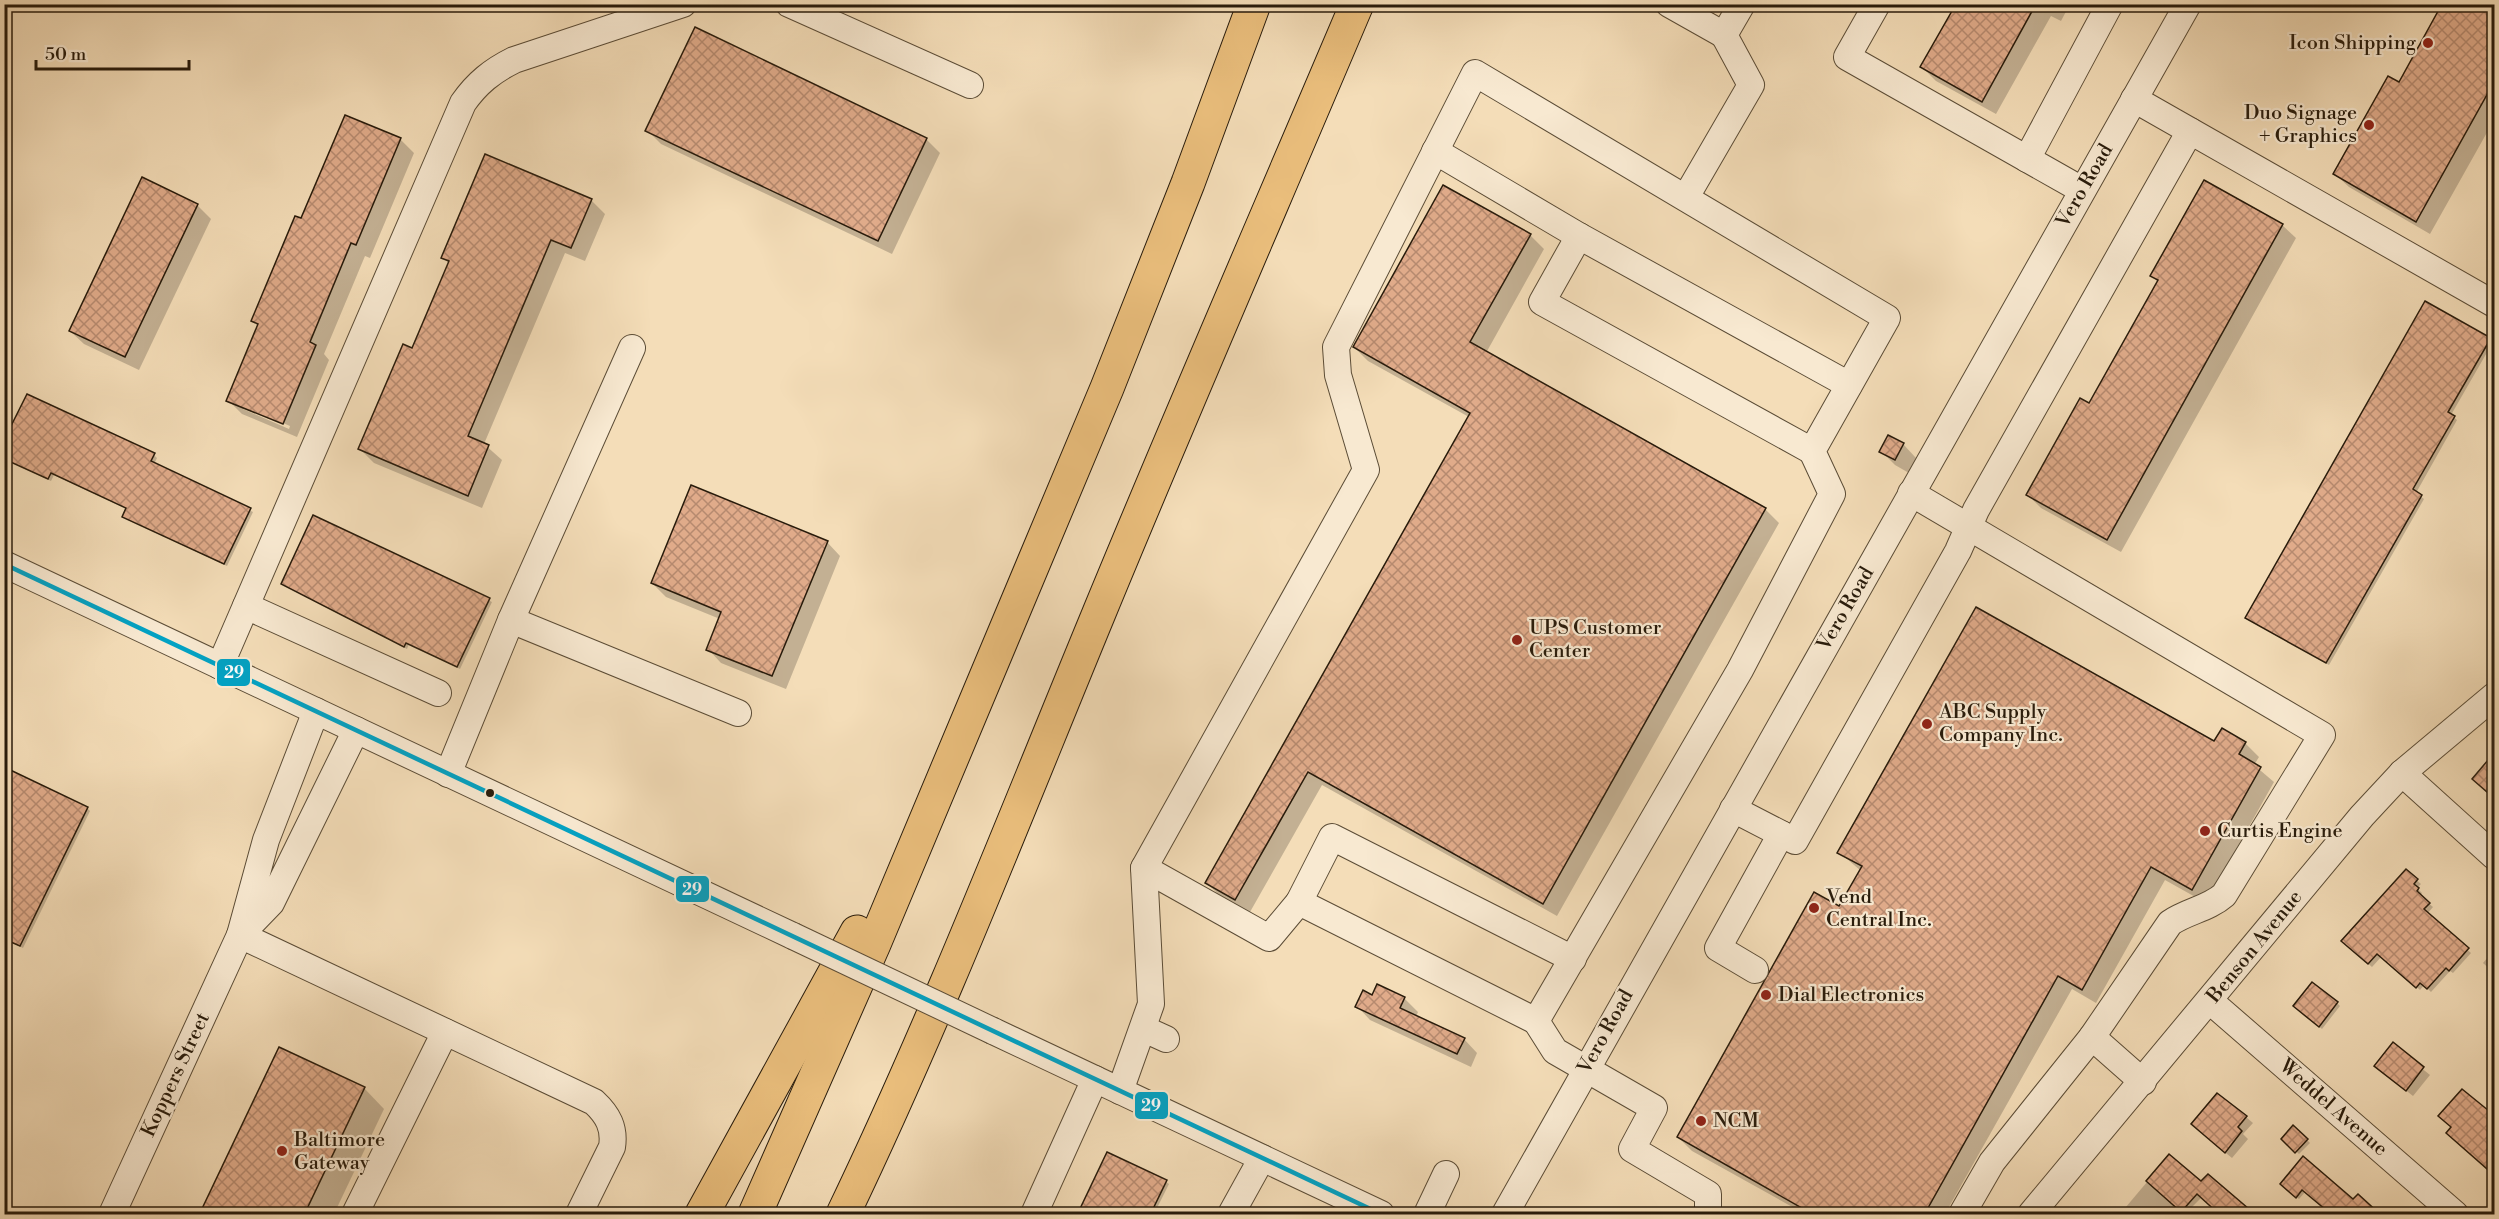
<svg xmlns="http://www.w3.org/2000/svg" width="2499" height="1219" font-family="'Libre Bodoni',serif">
<style>
.shadow{fill:#0003;fill-rule:evenodd}
.building{fill:url(#building-cross-hatch);stroke:#281b0b;stroke-width:1.5}
.lines{fill:none;stroke-linecap:round;stroke-linejoin:round}
.minor-casing{stroke:#5b4c36;stroke-width:28}
.highway-casing{stroke:#281b0b;stroke-width:35}
.minor{stroke:#f8e9d1;stroke-width:26}
.highway{stroke:#eabe7c;stroke-width:33}
.minor-bridge-casing{stroke:#5b4c36;stroke-width:28;stroke-linecap:butt}
.minor-bridge{stroke:#f8e9d1;stroke-width:26}
.bus-1-casing{stroke:#f8e9d1;stroke-width:9}
.bus-1{stroke:#02a2c4;stroke-width:4.5}
.poi-dot{fill:#8f2418;stroke:#f8e9d1;stroke-width:2}
.bus-dot{fill:#281b0b;stroke:#f8e9d1;stroke-width:2}
.labels{text-anchor:middle;dominant-baseline:central;stroke-width:4.5;stroke-linejoin:round;paint-order:stroke}
.poi-label{font-size:20px;fill:#281b0b;stroke:#f8e9d1;text-anchor:start}
.street-label{font-size:20px;fill:#281b0b;stroke:#f8e9d1}
.line-badge{stroke:#f8e9d1;stroke-width:2}
.badge-label{font-size:16px;text-anchor:middle;font-weight:bold;fill:#fff}
</style>
<defs>
<pattern id="building-cross-hatch" width="8" height="8" patternUnits="userSpaceOnUse" patternTransform="scale(1.5)"><rect width="8" height="8" fill="#e0ab8a"/><path d="M0 0l8 8M0 8l8-8" fill="none" stroke="#b68a6f"/></pattern>
</defs>
<rect width="100%" height="100%" fill="#f4ddb8"/>
<filter id="stains"><feTurbulence type="fractalNoise" baseFrequency=".00333" numOctaves="4"/><feColorMatrix values="0 0 0 0 .2 0 0 0 0 .09 0 0 0 0 .02 0 0 0 .5 -.17"/></filter>
<radialGradient id="worn" r=".72"><stop offset=".6" stop-color="#630" stop-opacity="0"/><stop offset="1" stop-color="#630" stop-opacity=".3"/></radialGradient>
<g class="shadow">
<path d="M1957,4H2070L2061,21L2051,16L1996,114L1936,81L1922,67Z"/>
<path d="M2443,4H2494V120L2430,234L2349,187L2335,174L2399,84Z"/>
<path d="M647,130L926,139L940,153L892,254L661,144Z"/>
<path d="M400,139L414,153L370,258L365,256L324,354L329,360L297,437L242,414L228,400L259,327L253,321L302,220ZM243,406L290,426L289,429L243,409Z"/>
<path d="M1443,187L1530,235L1544,249L1486,353L1765,509L1779,523L1557,916L1322,785L1250,912L1220,896L1206,882L1469,417L1368,361L1354,347Z"/>
<path d="M591,200L605,214L585,261L565,253L484,444L502,460L482,508L374,463L360,449L413,350L449,264L443,257Z"/>
<path d="M197,205L211,219L139,370L84,344L70,331Z"/>
<path d="M2282,225L2296,238L2121,552L2041,508L2028,495L2090,405L2158,282L2152,276Z"/>
<path d="M2490,339L2493,342L2451,415L2457,420L2416,493L2424,499L2329,665L2250,620Z"/>
<path d="M4,444L154,455L157,458L154,464L253,512L227,566L127,519L124,516L127,509L54,475L51,481L4,459Z"/>
<path d="M1903,444L1916,458L1909,473L1895,465L1881,451Z"/>
<path d="M314,517L492,602L460,669L409,644L407,649L285,586Z"/>
<path d="M827,542L840,556L786,689L721,663L708,649L720,619L666,597L652,583Z"/>
<path d="M2215,743H2245L2259,757L2254,765L2274,782L2206,903L2165,880L2096,1003L2072,989L1945,1214H1805L1692,1151L1678,1137L1840,908L1861,871L1839,852Z"/>
<path d="M2490,761L2494,765V799L2481,787Z"/>
<path d="M87,808L90,811L23,948L4,939Z"/>
<path d="M2406,871L2421,884L2417,888L2422,893L2420,896L2433,907L2427,914L2471,953L2453,973L2450,971L2431,992L2424,985L2420,990L2382,956L2372,967L2347,945Z"/>
<path d="M2494,950V973L2483,963Z"/>
<path d="M1373,997L1404,998L1418,1012L1416,1017L1464,1039L1477,1053L1471,1067L1370,1020L1357,1006Z"/>
<path d="M2337,1003L2340,1006L2322,1029L2297,1009Z"/>
<path d="M2393,1045L2430,1075L2413,1096L2383,1072Z"/>
<path d="M364,1088L384,1109L334,1214H201Z"/>
<path d="M2246,1117L2253,1123L2243,1134L2248,1139L2232,1158L2199,1131Z"/>
<path d="M2493,1121L2494,1123V1177L2483,1166Z"/>
<path d="M2294,1127L2310,1143L2299,1154L2283,1139Z"/>
<path d="M2169,1156L2202,1197L2185,1214H2120Z"/>
<path d="M1166,1182L1169,1184L1154,1214H1078Z"/>
<path d="M2282,1184L2353,1202L2306,1191L2299,1199Z"/>
</g>
<g class="building">
<path d="M1956,4H2036L1982,102L1920,67Z"/>
<path d="M2442,4H2494V82L2416,222L2333,174L2388,76L2399,82Z"/>
<path d="M695,27L927,138L878,241L645,131Z"/>
<path d="M345,115L401,138L356,245L351,243L310,342L316,345L283,424L226,401L258,324L251,321L295,216L301,218Z"/>
<path d="M485,154L592,199L571,248L551,240L468,436L489,445L468,496L358,449L403,344L412,348L449,261L441,258Z"/>
<path d="M142,177L198,204L125,357L69,331Z"/>
<path d="M2204,180L2283,224L2107,540L2026,495L2080,398L2089,403L2158,280L2150,276Z"/>
<path d="M1443,185L1531,234L1470,342L1766,508L1543,904L1308,772L1235,900L1205,883L1470,413L1353,347Z"/>
<path d="M2425,301L2491,338L2448,412L2455,416L2413,489L2422,495L2326,663L2245,618Z"/>
<path d="M27,394L155,453L151,461L251,508L224,564L122,517L126,508L51,473L48,479L4,459V440Z"/>
<path d="M1888,435L1904,443L1895,460L1879,452Z"/>
<path d="M691,485L828,541L772,676L706,650L721,612L651,583Z"/>
<path d="M313,515L490,598L457,667L406,643L404,647L281,584Z"/>
<path d="M1976,607L2214,741L2222,728L2246,742L2239,754L2261,767L2192,890L2151,867L2082,990L2058,976L1924,1215H1814L1677,1137L1814,892L1839,906L1862,866L1837,853Z"/>
<path d="M2494,753V798L2472,779Z"/>
<path d="M4,767L88,807L20,946L4,939Z"/>
<path d="M2406,869L2418,879L2414,884L2419,888L2417,891L2430,903L2424,909L2469,948L2449,971L2446,968L2427,989L2420,983L2416,988L2377,954L2368,964L2341,941Z"/>
<path d="M2312,982L2338,1002L2319,1027L2293,1006Z"/>
<path d="M1377,984L1405,997L1400,1008L1465,1038L1457,1054L1355,1007L1363,990L1372,995Z"/>
<path d="M2393,1042L2424,1067L2406,1091L2374,1066Z"/>
<path d="M279,1047L365,1087L304,1215H199Z"/>
<path d="M2462,1089L2494,1115V1175L2446,1133L2451,1127L2438,1116Z"/>
<path d="M2217,1093L2247,1116L2238,1127L2242,1131L2225,1153L2191,1124Z"/>
<path d="M2293,1125L2308,1139L2295,1153L2281,1139Z"/>
<path d="M1107,1152L1167,1180L1150,1215H1077Z"/>
<path d="M2169,1154L2201,1181L2208,1174L2256,1215H2220L2197,1194L2181,1212L2146,1181Z"/>
<path d="M2303,1156L2353,1199L2358,1194L2381,1215H2332L2302,1190L2296,1198L2280,1184Z"/>
</g>
<g class="lines">
<g class="minor-casing">
<g id="minor">
<path d="M789,4L970,85"/>
<path d="M1669,4L1724,35"/>
<path d="M1877,4L1847,57L2082,190"/>
<path d="M2134,99L2494,304"/>
<path d="M1435,151L1579,236L1849,385"/>
<path d="M2027,159L2110,4"/>
<path d="M1686,197L1751,85L1724,35L1742,4"/>
<path d="M1579,236L1542,302L1812,451"/>
<path d="M1911,493L2322,735L2224,895C2208,909 2187,911 2170,923L2092,1037"/>
<path d="M4,564L793,936"/>
<path d="M246,606L438,693"/>
<path d="M511,620L738,713"/>
<path d="M220,666L463,103C477,83 492,71 514,60L683,4"/>
<path d="M316,711L266,840L240,935L271,903L356,730"/>
<path d="M2402,773L2494,856"/>
<path d="M448,774L511,620L632,348"/>
<path d="M1733,809L1795,841L1958,551L1976,510L2190,131"/>
<path d="M1144,868L1269,938L1299,902L1536,1021"/>
<path d="M1299,902L1332,837L1573,959"/>
<path d="M1755,970L1718,948L1781,834"/>
<path d="M2210,1001L2455,1214"/>
<path d="M1144,1029L1166,1039"/>
<path d="M993,1031L1381,1214"/>
<path d="M1120,1091L1151,1004L1144,868L1366,470L1338,375L1336,347L1475,73L1887,318L1812,451L1832,494L1740,670L1536,1021L1555,1051L1654,1108L1632,1149L1708,1194V1214"/>
<path d="M112,1214L240,935L594,1102C608,1115 615,1128 612,1147L579,1214"/>
<path d="M355,1214L445,1032"/>
<path d="M1034,1214L1095,1079"/>
<path d="M1231,1214L1262,1158"/>
<path d="M1427,1214L1446,1174"/>
<path d="M1505,1214L2188,4"/>
<path d="M1962,1214L1992,1162L2092,1037L2143,1082"/>
<path d="M2031,1214L2362,816L2402,773L2494,696"/>
</g>
</g>
<g class="highway-casing">
<g id="highway">
<path d="M702,1214L857,932"/>
<path d="M755,1214L874,944L1107,388L1188,183L1254,4"/>
<path d="M843,1214C937,1018 1016,814 1099,613C1183,409 1271,207 1357,4"/>
</g>
</g>
<use href="#minor" class="minor"/>
<use href="#highway" class="highway"/>
<g class="minor-bridge-casing">
<path id="minor-bridge" d="M793,936L993,1031"/>
</g>
<use href="#minor-bridge" class="minor-bridge"/>
<g class="bus-1-casing">
<path id="bus-1" d="M4,564L1381,1214"/>
</g>
<use href="#bus-1" class="bus-1"/>
</g>
<g class="poi-dot">
<circle cx="2428" cy="43" r="6"/>
<circle cx="2369" cy="125" r="6"/>
<circle cx="1517" cy="640" r="6"/>
<circle cx="1927" cy="724" r="6"/>
<circle cx="2205" cy="831" r="6"/>
<circle cx="1814" cy="908" r="6"/>
<circle cx="1766" cy="995" r="6"/>
<circle cx="1701" cy="1121" r="6"/>
<circle cx="282" cy="1151" r="6"/>
</g>
<circle class="bus-dot" cx="490" cy="793" r="5"/>
<g class="labels">
<g class="poi-label">
<text x="2416" y="43" text-anchor="end">Icon Shipping</text>
<text x="2357" y="113" text-anchor="end">Duo Signage<tspan x="2357" dy="23">+ Graphics</tspan></text>
<text x="1529" y="628">UPS Customer<tspan x="1529" dy="23">Center</tspan></text>
<text x="1939" y="712">ABC Supply<tspan x="1939" dy="23">Company Inc.</tspan></text>
<text x="2217" y="831">Curtis Engine</text>
<text x="1826" y="897">Vend<tspan x="1826" dy="23">Central Inc.</tspan></text>
<text x="1778" y="995">Dial Electronics</text>
<text x="1713" y="1121">NCM</text>
<text x="294" y="1140">Baltimore<tspan x="294" dy="23">Gateway</tspan></text>
</g>
<g class="street-label">
<text transform="translate(2085 186) rotate(-60)">Vero Road</text>
<text transform="translate(1846 609) rotate(-60)">Vero Road</text>
<text transform="translate(2255 947) rotate(-51)">Benson Avenue</text>
<text transform="translate(1606 1032) rotate(-61)">Vero Road</text>
<text transform="translate(176 1075) rotate(-65)">Koppers Street</text>
<text transform="translate(2333 1108) rotate(41)">Weddel Avenue</text>
</g>
</g>
<g class="line-badge">
<rect x="216" y="658" width="35" height="29" rx="6" fill="#02a2c4"/>
<rect x="675" y="875" width="35" height="28" rx="6" fill="#02a2c4"/>
<rect x="1134" y="1091" width="35" height="29" rx="6" fill="#02a2c4"/>
</g>
<g class="badge-label">
<text x="234" y="678">29</text>
<text x="692" y="895">29</text>
<text x="1151" y="1111">29</text>
</g>
<rect width="2499" height="1219" fill="none" stroke="#f4ddb8" stroke-width="24"/>
<rect x="6" y="6" width="2487" height="1207" fill="none" stroke="#281b0b" stroke-width="3"/>
<rect x="12" y="12" width="2475" height="1195" fill="none" stroke="#281b0b" stroke-width="1.5"/>
<path d="M36 60v9h153v-9" fill="none" stroke="#281b0b" stroke-width="3"/>
<text x="45" y="60" font-size="18" fill="#281b0b" stroke="#f8e9d1" stroke-width="4.5" paint-order="stroke">50 m</text>
<rect width="100%" height="100%" filter="url(#stains)"/>
<rect width="100%" height="100%" fill="url(#worn)"/>
</svg>
